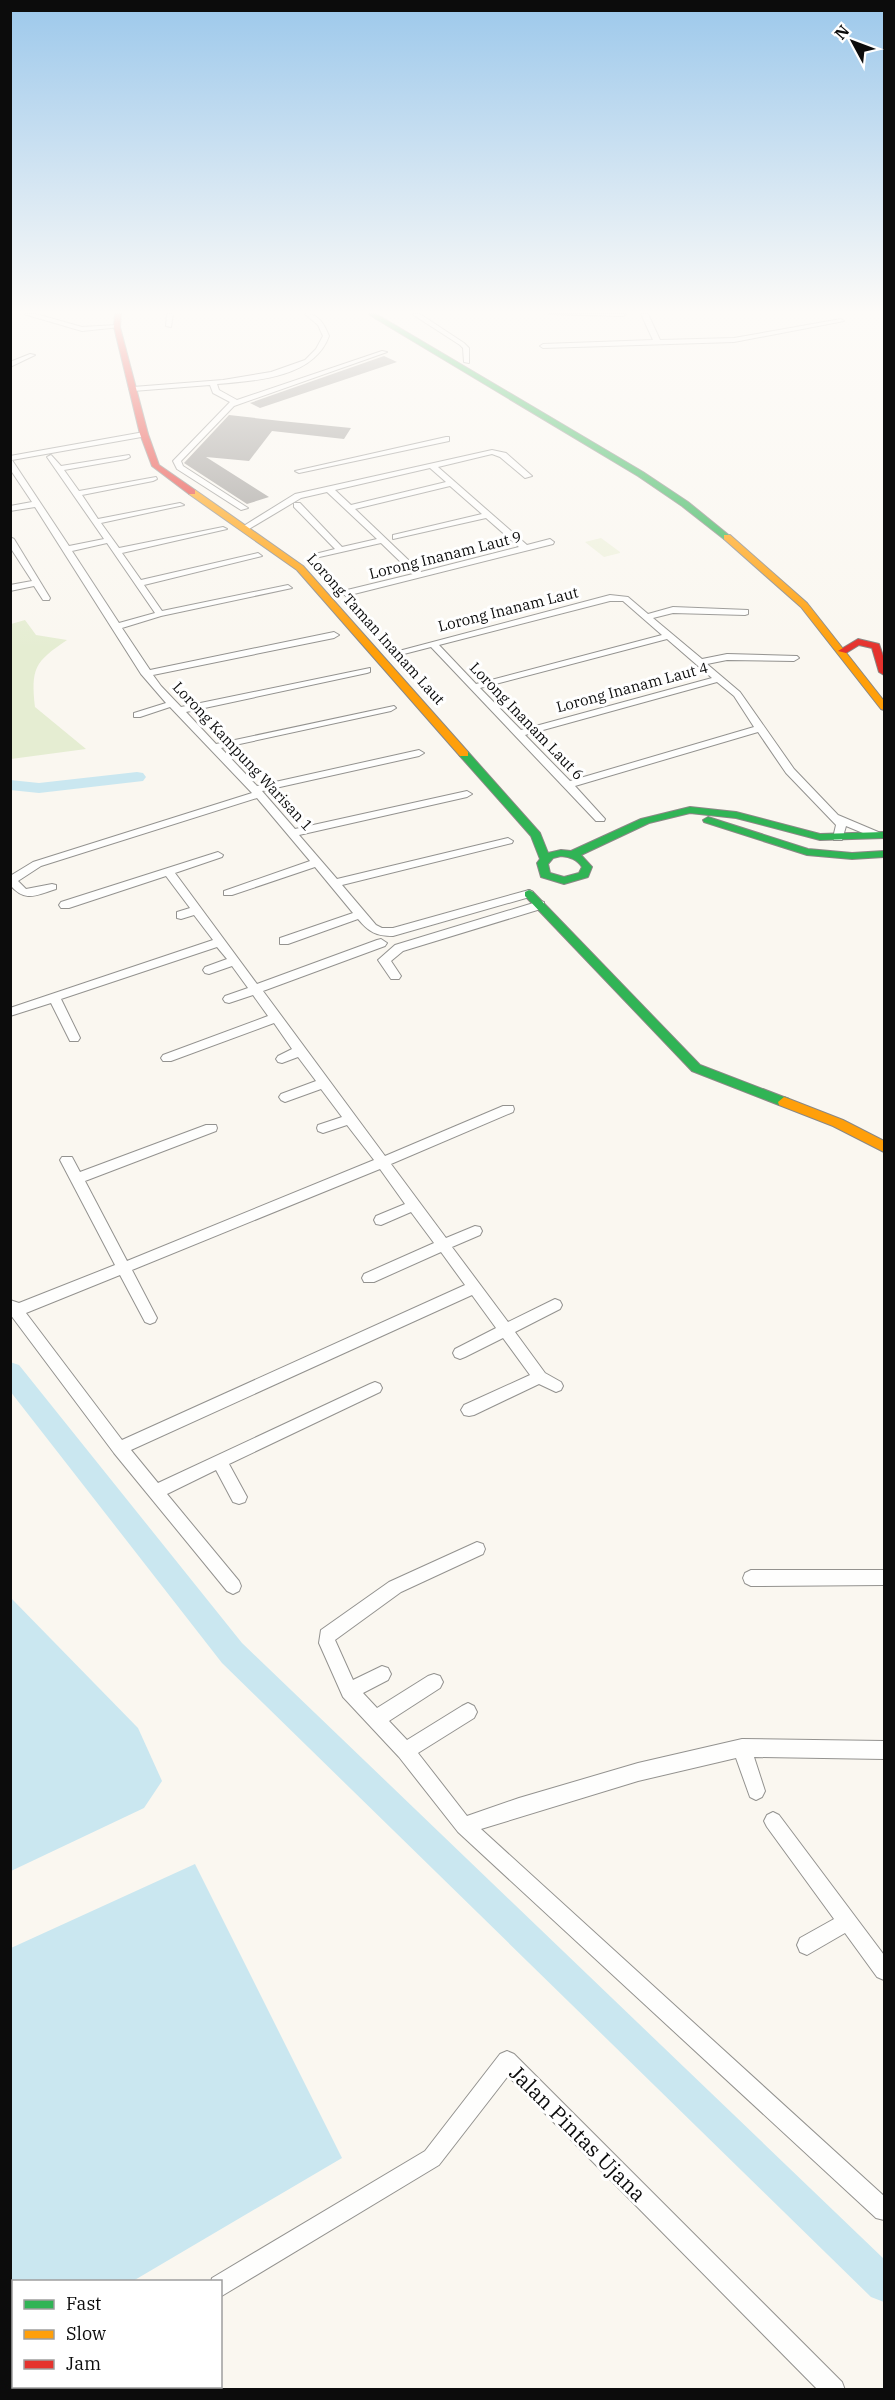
<svg xmlns="http://www.w3.org/2000/svg" width="895" height="2400" font-family="'IBM Plex Serif',serif">
<style>
.green{fill:#e5edd2}
.pitch{fill:#eef1dc}
.water{fill:#cae7f0}
.lines{fill:none;stroke-linecap:round;stroke-linejoin:round}
.river{fill:#cae7f0;fill-rule:evenodd}
.building{fill:#9d9a96}
.street-casing{stroke:#93928f;stroke-width:2}
.fast-casing{stroke:#8a8885;stroke-width:2}
.slow-casing{stroke:#8a8885;stroke-width:2}
.jam-casing{stroke:#8a8885;stroke-width:2}
.street{fill:#fefefd;fill-rule:evenodd}
.fast{fill:#30b455;fill-rule:evenodd}
.slow{fill:#ff9f0a;fill-rule:evenodd}
.jam{fill:#e5322d;fill-rule:evenodd}
.labels{text-anchor:middle;dominant-baseline:central;stroke-width:6;stroke-linejoin:round;paint-order:stroke}
.far-street-label{font-size:15px;fill:#0c0c0c;stroke:#fff}
.near-street-label{font-size:21px;fill:#0c0c0c;stroke:#fff}
</style>
<rect width="100%" height="100%" fill="#faf7f0"/>
<path class="green" d="M25,620L36,635L67,640C34,662 31,669 35,707L86,749L11,759V624Z"/>
<path class="pitch" d="M601,538L620,552V553L604,557L585,542Z"/>
<g class="water">
<path d="M10,1597L138,1728L162,1781L144,1808L11,1871Z"/>
<path d="M195,1864L342,2158L133,2281L14,2282V2352L11,2353V1948Z"/>
</g>
<g class="lines">
<g class="river">
<path d="M137,772L143,773L146,777L143,781L39,793L10,790V780L39,783Z"/>
<path d="M10,1362L19,1365L242,1643L884,2259V2302L871,2297L222,1663L10,1391Z"/>
</g>
</g>
<g class="building">
<path d="M384,356L397,362L260,408L250,403Z"/>
<path d="M229,415L281,421L351,428L344,439L272,431L249,461L206,457L269,497L247,504L184,463Z"/>
</g>
<g class="lines">
<g class="street-casing">
<g id="street">
<path d="M24,314H36L82,327L117,325L120,327L82,331Z"/>
<path d="M167,314H173L171,327L166,326Z"/>
<path d="M305,314C319,314 324,324 329,336C314,378 255,381 217,384L219,390L237,400L382,351L387,352L234,406L181,461L183,466L248,508L241,510L177,469L173,461L230,402L213,393L210,385L133,391L129,389L133,387L223,380L271,372L305,360L316,349L323,336L318,325Z"/>
<path d="M412,314H420L464,343L469,348V363L464,362L463,348L460,345Z"/>
<path d="M548,314H626L623,316Z"/>
<path d="M641,314H648L660,340L734,338L841,319L844,321L734,342L543,348L540,346L543,344L653,340Z"/>
<path d="M30,354L35,355L10,367V362Z"/>
<path d="M144,432L148,434L147,436L12,460L69,546L104,539L47,457L51,455L61,466L129,455L130,457L126,459L64,470L79,491L156,477L157,479L153,481L82,495L98,519L180,503L184,505L101,523L119,548L223,527L227,529L122,553L141,580L258,553L262,556L144,585L162,611L288,585L292,588L161,616L122,628L150,670L334,632L339,635L334,638L153,675L161,686L181,707L370,668V672L367,673L186,712L216,744L394,706L396,708L391,711L221,748L257,786L419,750L424,753L419,756L262,791L295,829L467,791L472,794L467,797L299,835L337,879L508,838L513,841L512,843L342,885L376,925L382,928H393L529,890L533,892V896L393,936C376,936 369,932 358,919L288,944H280V938L353,913L315,867L232,895H224V891L310,861L257,798L41,866L18,881L26,889L52,884L56,885V889C36,895 26,903 10,885V876L33,862L252,793L170,707L140,717H134V713L166,703L141,674L35,507L10,511V506L32,502L10,469V456ZM107,543L155,613L119,623L72,551Z"/>
<path d="M446,437H449V441L299,473L295,471Z"/>
<path d="M492,450L506,453L532,476L525,478L500,457L492,454L438,467L527,545L550,539L554,542L553,544L346,596L342,593L343,591L413,574L381,543L315,558V554L335,549L294,507V503H300L342,547L377,539L327,492L301,498L249,529L242,527L295,494ZM430,468L446,482L351,505L335,490ZM450,486L482,514L393,535V539L486,518L519,547L421,572L355,509Z"/>
<path d="M10,537L14,539L50,598L49,600H43L34,586L10,591V585L32,581L10,547Z"/>
<path d="M610,595L628,597L648,614L673,607L748,610V614L745,615L673,613L653,618L702,659L727,654L797,656L799,658L794,661L727,660L707,664L740,692L794,769L838,815L883,834V838H875L846,826L842,840H834L833,838L836,825L786,773L758,732L575,786L605,819L604,821H596L431,647L400,655L395,652ZM610,601H623L662,635L476,684L439,645ZM667,639L712,678L521,730L480,688ZM717,682L734,696L754,727L570,781L525,735Z"/>
<path d="M218,852L223,855L222,857L175,873L257,984L377,940L381,939L387,943L385,946L263,991L385,1156L503,1106H513L514,1109L513,1112L391,1164L446,1238L475,1226L480,1227L482,1231L480,1235L452,1247L508,1322L555,1299L560,1301L562,1305L560,1309L515,1332L545,1373L561,1382L563,1386L561,1390L556,1392L539,1384L474,1415L469,1416L464,1415L461,1410L464,1405L530,1375L503,1338L465,1357L460,1359L455,1357L453,1353L455,1349L496,1328L472,1295L131,1450L158,1483L370,1384L375,1382L380,1384L382,1388L380,1392L229,1464L247,1497L245,1502L239,1504L233,1502L216,1470L167,1494L239,1581L241,1586L239,1591L233,1594L227,1591L114,1453L10,1314V1300L19,1303L115,1265L60,1160L62,1157H72L80,1172L206,1125H216L217,1128L216,1131L85,1181L127,1261L374,1160L347,1125L323,1133L318,1131L317,1128L318,1125L342,1117L321,1089L285,1102L281,1100L279,1097L281,1094L316,1081L298,1057L282,1063L278,1062L276,1059L278,1056L292,1049L274,1023L171,1061H163L161,1058L163,1055L268,1016L253,995L229,1003L225,1002L223,999L225,996L248,988L232,966L209,974L205,973L203,970L205,967L227,959L217,947L61,999L80,1038L78,1041H70L51,1003L10,1016V1008L213,940L194,915L181,919L177,918V912L190,908L166,876L69,908H61L59,905L61,902ZM380,1169L405,1204L376,1216L374,1220L376,1224L381,1225L411,1212L434,1243L364,1274L362,1278L364,1282H374L441,1252L465,1285L122,1440L26,1313L120,1275L145,1322L150,1324L155,1322L157,1318L132,1270Z"/>
<path d="M540,901L544,902V908L403,951L391,961L401,976L399,979H391L378,960L395,945Z"/>
<path d="M477,1542L483,1544L485,1549L483,1554L401,1592L335,1640L353,1680L382,1666L388,1668L391,1674L388,1680L363,1693L377,1708L428,1676L434,1674L440,1676L443,1682L440,1688L389,1721L407,1740L462,1706L468,1703L474,1706L477,1712L474,1718L418,1753L467,1816L519,1798L638,1763L742,1739L884,1741V1759L754,1757L765,1791L762,1797L756,1800L750,1797L736,1758L638,1781L481,1829L884,2196V2220L876,2218L458,1832L399,1757L343,1697L319,1643L321,1630L389,1582Z"/>
<path d="M751,1570H884V1585L751,1586L745,1583L743,1578L745,1573Z"/>
<path d="M773,1812L779,1815L884,1955V1980L877,1977L845,1933L807,1955L800,1952L797,1945L800,1938L834,1919L767,1827L764,1821L767,1815Z"/>
<path d="M507,2051L514,2054L842,2382L845,2390H818L508,2076L439,2165L220,2297V2282H211L212,2278L425,2151L500,2054Z"/>
<path d="M41,2386H67L66,2390H40Z"/>
</g>
</g>
<g class="fast-casing">
<g id="fast">
<path d="M368,314H376L643,472L688,502L731,537L724,539L682,506L638,476Z"/>
<path d="M464,751L468,752L540,833L548,853L561,850L571,851L641,819L690,807L736,812L820,834L884,832V838L820,840L736,818L690,813L649,823L581,855L592,867L588,877L564,884L541,877L537,863L540,859L531,836L460,756L459,754ZM561,856C570,857 577,859 582,867L579,873L564,877L550,873L548,864L553,858Z"/>
<path d="M708,817L808,849L852,853L884,851V857L852,859L807,855L704,822L703,820Z"/>
<path d="M529,890L533,892L700,1065L789,1099L790,1102L789,1105H779L692,1071L525,896V892Z"/>
</g>
</g>
<g class="slow-casing">
<g id="slow">
<path d="M189,490H195L303,566L468,752V756H460L297,570L189,494Z"/>
<path d="M724,535H730L807,603L884,701V710L881,709L801,607L724,539Z"/>
<path d="M784,1097L843,1120L884,1141V1152L833,1126L779,1105L778,1102Z"/>
</g>
</g>
<g class="jam-casing">
<g id="jam">
<path d="M115,314H121L120,327L148,434L159,465L195,490V494H189L152,466L140,434L114,327Z"/>
<path d="M858,639L879,644L884,659V675L879,672L872,648L859,645L846,653L838,651Z"/>
</g>
</g>
<use href="#street" class="street"/>
<use href="#fast" class="fast"/>
<use href="#slow" class="slow"/>
<use href="#jam" class="jam"/>
</g>
<linearGradient id="sky" x2="0" y2="1"><stop stop-color="#9cc8eb"/><stop offset="0.48" stop-color="#fdfbf8"/><stop offset="1" stop-color="#fdfbf8" stop-opacity="0"/></linearGradient>
<rect width="895" height="650" fill="url(#sky)"/>
<g class="labels">
<g class="far-street-label">
<text transform="translate(445 555) rotate(-14)">Lorong Inanam Laut 9</text>
<text transform="translate(508 609) rotate(-14)">Lorong Inanam Laut</text>
<text transform="translate(376 629) rotate(48)">Lorong Taman Inanam Laut</text>
<text transform="translate(632 687) rotate(-15)">Lorong Inanam Laut 4</text>
<text transform="translate(527 721) rotate(46)">Lorong Inanam Laut 6</text>
<text transform="translate(243 756) rotate(47)">Lorong Kampung Warisan 1</text>
</g>
<g class="near-street-label">
<text transform="translate(578 2133) rotate(45)">Jalan Pintas Ujana</text>
</g>
</g>
<rect width="895" height="2400" fill="none" stroke="#0c0c0c" stroke-width="24"/>
<rect x="12" y="2280" width="210" height="108" fill="#ffffff" stroke="#9e9e9e" stroke-width="1.5"/>
<rect x="24" y="2300" width="30" height="9" fill="#30b455" stroke="#9e9e9e" stroke-width="1.5"/>
<text x="66" y="2310" font-size="18" fill="#0c0c0c">Fast</text>
<rect x="24" y="2330" width="30" height="9" fill="#ff9f0a" stroke="#9e9e9e" stroke-width="1.5"/>
<text x="66" y="2340" font-size="18" fill="#0c0c0c">Slow</text>
<rect x="24" y="2360" width="30" height="9" fill="#e5322d" stroke="#9e9e9e" stroke-width="1.5"/>
<text x="66" y="2370" font-size="18" fill="#0c0c0c">Jam</text>
<g transform="translate(853 42) rotate(311)" stroke="#ffffff" stroke-width="4.5" paint-order="stroke">
<path d="M0-4.5L10 22L0 15L-10 22Z" fill="#0c0c0c"/>
<text y="-9" font-size="16" font-weight="bold" text-anchor="middle" fill="#0c0c0c">N</text>
</g>
</svg>
